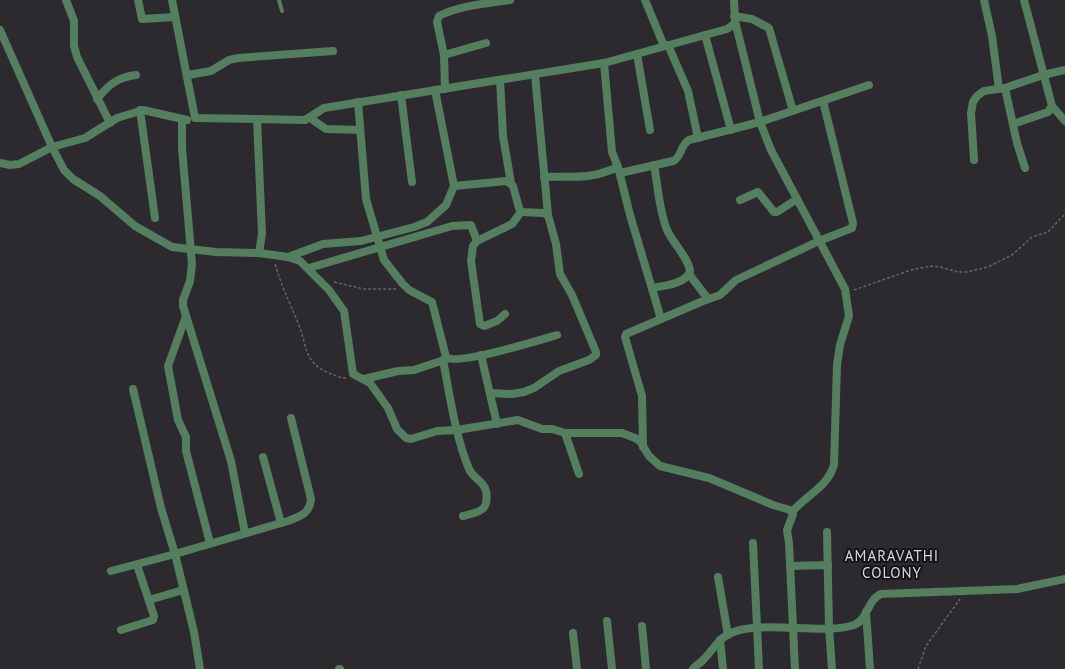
<svg xmlns="http://www.w3.org/2000/svg" width="1065" height="669" font-family="'PT Sans',sans-serif">
<style>
.lines{fill:none;stroke-linecap:round;stroke-linejoin:round}
.path{stroke:#666468;stroke-width:1.5;stroke-dasharray:3 2;stroke-linecap:butt}
.service{stroke:#547f5e;stroke-width:4}
.minor{stroke:#547f5e;stroke-width:8}
.labels{text-anchor:middle;dominant-baseline:central;stroke-width:4;stroke-linejoin:round;paint-order:stroke}
.neighbourhood-label{font-size:15px;letter-spacing:1px;fill:#dcd9df;stroke:#141315}
</style>
<rect width="100%" height="100%" fill="#2c2a2f"/>
<g class="lines">
<g class="path">
<path d="M275,264C281,285 290,303 298,323C308,346 302,361 329,373C334,375 340,378 346,378"/>
<path d="M334,282L364,289H396"/>
<path d="M854,290L911,270L931,266L940,267L958,272H967L988,267L1012,255L1032,237L1048,232L1065,214"/>
<path d="M918,669L926,646L960,599"/>
</g>
<path class="service" d="M279,0L282,11"/>
<g class="minor">
<path d="M66,0L74,21V46L77,57L110,123"/>
<path d="M138,0L142,19L175,17"/>
<path d="M172,0L195,118L305,120L324,108L604,63L727,29L733,25L735,21L734,0"/>
<path d="M645,0L664,46"/>
<path d="M984,0L992,36L999,89"/>
<path d="M734,16L752,19L769,28L793,111"/>
<path d="M735,21L760,122L771,150L845,289L849,316L840,345L837,365L834,465C827,488 807,494 792,512"/>
<path d="M0,30L52,147L64,170L73,179L100,196L135,226L172,247L216,252L259,253L288,257L300,261L329,290L344,311L353,374L370,383L388,408L397,429L406,438L411,439L437,431L457,430L518,420L542,429H552L565,433H622L635,438L640,441L649,456L660,466L709,478L773,505L790,510L793,514L787,530L789,543L795,669"/>
<path d="M705,35L731,130"/>
<path d="M668,45L688,91L698,138"/>
<path d="M637,54L650,130"/>
<path d="M444,55L486,43"/>
<path d="M604,63L612,152L618,167L630,215L661,319"/>
<path d="M188,75L211,71L229,60L238,58L333,51"/>
<path d="M535,75L548,215"/>
<path d="M500,80L503,136L511,183"/>
<path d="M1005,88L1017,143L1025,168"/>
<path d="M445,89L444,55L437,22L439,16C458,6 488,3 510,0"/>
<path d="M401,95L412,182"/>
<path d="M97,99C108,85 118,77 136,75"/>
<path d="M358,102L366,199L384,260L402,283L409,290L432,302L446,357C456,366 540,340 557,335"/>
<path d="M1052,106L1065,121"/>
<path d="M140,110L155,218"/>
<path d="M310,118L326,129L360,130"/>
<path d="M182,119V148L192,264L190,281L183,300V306L231,461L245,533"/>
<path d="M257,119L262,234L259,253"/>
<path d="M1013,124L1048,112L1052,106L1024,0"/>
<path d="M974,160L971,113L973,102L977,96L984,91L1005,88L1043,75L1065,70"/>
<path d="M0,163L10,165L19,164L52,147L85,138L117,118L143,110L187,120"/>
<path d="M620,173L673,161C682,157 680,145 689,140L760,122L869,85"/>
<path d="M544,177C575,176 589,180 618,167"/>
<path d="M454,186L507,181L513,186L519,208L521,212L543,213L548,215L556,244L560,274L572,295L596,352V355L589,360L559,371L534,388L524,392L512,394L490,393"/>
<path d="M740,200L758,192L774,212H777L797,199"/>
<path d="M288,257L323,244L361,241L414,227L427,222L446,205L454,186L435,90"/>
<path d="M309,268L452,226L471,225L477,241"/>
<path d="M689,274L708,299"/>
<path d="M652,288C664,286 686,284 690,271C689,259 673,243 667,230C659,210 658,187 654,165"/>
<path d="M505,314L497,321L484,326L480,324L471,261L473,246L477,241L512,224L521,212"/>
<path d="M186,316L168,366L178,420L186,437V451L210,543"/>
<path d="M481,355L497,424"/>
<path d="M443,360C450,396 455,435 469,469C475,482 490,481 486,503C484,512 471,514 463,516"/>
<path d="M364,379L398,371L414,370L447,359"/>
<path d="M565,433L579,474"/>
<path d="M643,447L642,396L625,337L626,334L703,301L720,295L736,280L819,241L852,228L853,223L823,101"/>
<path d="M263,457L281,523"/>
<path d="M827,532L829,627L832,669"/>
<path d="M753,543L759,669"/>
<path d="M790,566L828,565"/>
<path d="M111,571L175,554L161,508L133,389"/>
<path d="M718,577L728,635"/>
<path d="M149,600L183,590"/>
<path d="M866,612L870,669"/>
<path d="M607,621L612,669"/>
<path d="M642,626L646,669"/>
<path d="M121,630L153,620L154,616L137,565"/>
<path d="M573,633L577,669"/>
<path d="M720,640L723,669"/>
<path d="M200,669L194,632L175,554L288,521C301,516 310,513 311,499L291,418"/>
<path d="M339,669H340"/>
<path d="M693,669C696,665 701,663 704,659C712,651 717,641 727,635C757,618 821,636 854,625C868,620 867,600 881,594L1017,589L1065,579"/>
</g>
</g>
<g class="labels">
<g class="neighbourhood-label">
<text x="892" y="555">AMARAVATHI<tspan x="892" dy="17">COLONY</tspan></text>
</g>
</g>
</svg>
